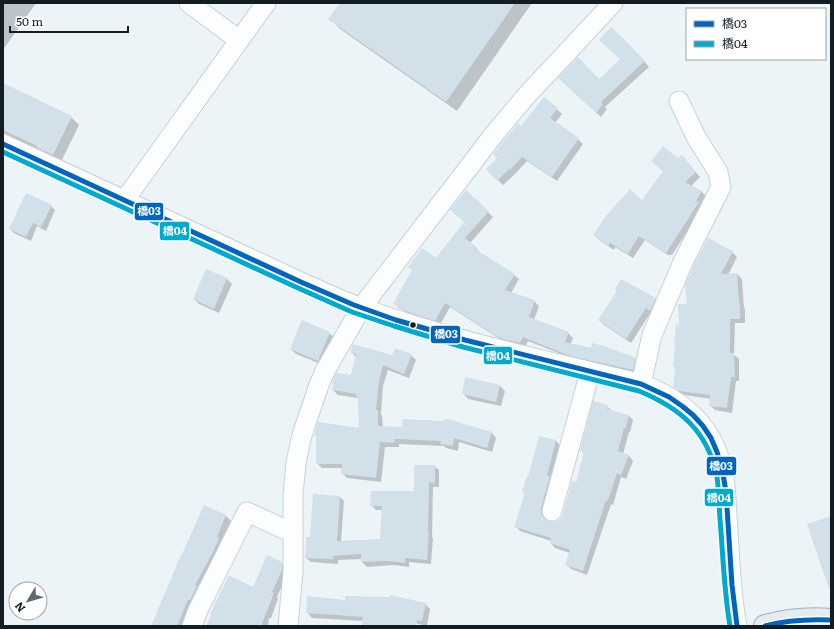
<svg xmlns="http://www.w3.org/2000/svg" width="834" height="629" font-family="Literata,'Noto Sans JP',serif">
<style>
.shadow{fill:#0003}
.building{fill:#d2e0e9}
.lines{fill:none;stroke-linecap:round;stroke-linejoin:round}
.minor-casing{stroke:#c8d1d6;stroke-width:21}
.major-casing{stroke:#a2afb7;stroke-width:24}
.minor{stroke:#fcfdfe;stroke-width:19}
.major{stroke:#e4ecf0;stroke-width:22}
.bus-1-casing{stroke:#fff;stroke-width:8}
.bus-2-casing{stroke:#fff;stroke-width:8}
.bus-1{stroke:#0065bd;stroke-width:5}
.bus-2{stroke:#00a9ce;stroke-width:5}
.bus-dot{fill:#121d23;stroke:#fff;stroke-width:1.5}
.line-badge{stroke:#fff;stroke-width:1.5}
.badge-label{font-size:11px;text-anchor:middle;font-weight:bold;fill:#fff}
</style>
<rect width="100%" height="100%" fill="#edf4f8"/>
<g class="shadow">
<path d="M3,3H36L3,50Z"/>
<path d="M341,3H532L457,111L340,29L330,19Z"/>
<path d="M632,48L649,67L605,107L607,109L601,117L560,78L599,80L622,59Z"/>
<path d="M3,84L71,117L79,125L61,162L45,155L42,151L3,133Z"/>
<path d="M545,98L562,114L555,123L578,139L583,144L557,181L527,161L515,174L503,185L498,180L499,158Z"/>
<path d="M678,159L686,161L700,177L691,186L701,191L706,196L701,205L703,207L672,255H668L645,240L633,258L615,247L614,250L599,240L594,235L642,201Z"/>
<path d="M466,192L493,217L470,243L481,253L514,275L519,279L511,293L534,301L539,306L534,320L568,333L573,338L570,345L635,359L640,364L637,375L576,360L528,341L525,348L503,341L450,307L440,325L414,316L399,308L395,304L436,259L465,222Z"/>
<path d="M51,206L55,210L46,231L37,226L31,241L14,233L10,229Z"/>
<path d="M732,252L737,257L728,275L737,274L742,279L744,308L745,309V323H735L734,355L739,359V381H736L732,413L715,410L710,405L711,399L685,395L679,392L674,386L676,368L674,366L680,326L688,305Z"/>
<path d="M207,270L227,279L232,284L219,313L199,304L194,299Z"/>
<path d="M618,291L655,298L660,303L655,315L651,312L631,343L604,325L599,320Z"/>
<path d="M329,333L335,338L323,365L296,354L291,349Z"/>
<path d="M351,352L393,356L411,355L416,360L409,378L388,370L383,386L381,414L382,416L383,427L403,428L458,423L492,433L496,438L492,452L459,442L458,451L446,448L444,446L399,444V447H385L381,482L347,478L342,473L343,468H322L317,463V438L315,435L360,429L358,398L338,395L333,390L351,376L356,357Z"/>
<path d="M466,378L500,386L505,391L501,406L468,399L463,393Z"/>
<path d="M607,406L612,411L629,416L633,420L630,432H629L623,454L629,456L633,461L626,479L621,477L613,505L611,504L587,575L571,569L566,564L570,553L555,548L551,543V541L520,531L516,527L525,494L524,492L529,478L540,437L556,441L560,446L546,513L545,519L547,521L555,523L561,519L577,483L585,454L581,450Z"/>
<path d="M434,466L439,470V487H433L432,537L433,538L431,564L409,562V567L393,565L367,567L362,562V559L338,560V564L311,562L306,558L311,538L339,496L344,501L341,542L381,540L382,510H376L371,505L415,492Z"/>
<path d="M204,506L226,516L231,521L221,541L224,544L184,626H152Z"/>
<path d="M281,563L287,568V575L277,597L278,599L271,618H269L268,626H207L253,588Z"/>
<path d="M346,601L425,604L430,609L427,626L389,617L387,626H362L363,621L312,618L307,612Z"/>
</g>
<g class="building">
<path d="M340,3H515L446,102L328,19Z"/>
<path d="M611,27L627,42L645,61L601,102L603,104L596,113L558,78L578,57L599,79L620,59L599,40Z"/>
<path d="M3,83L72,116L53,155L36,147L37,146L3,130Z"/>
<path d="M544,97L558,108L550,118L579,138L552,177L522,157L510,170L509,169L497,181L486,169L497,158L493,154L518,123L521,126Z"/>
<path d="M663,146L678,158L682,155L696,172L685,182L702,191L696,201L699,202L666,253L639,236L628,254L610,243L608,246L593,235L606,216L630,189L642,200L663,171L651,161Z"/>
<path d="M466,190L489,211L465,238L477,247L475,249L515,274L505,290L535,300L529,317L569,332L565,342L591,348L592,343L604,346L636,358L633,370L570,356L523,337L520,343L503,339L498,337L445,303L435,321L408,312L393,304L412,270L408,267L422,248L436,258L464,222L450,210Z"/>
<path d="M26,193L52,205L41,227L33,223L26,237L9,229Z"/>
<path d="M708,238L733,251L721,274L737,273L739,303H740V319H730V353H734L735,377H731L727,408L709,406L710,395L679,391L673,387L675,367H673L675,342H674L676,324L679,325L678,304H687L685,284L693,267Z"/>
<path d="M206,269L227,278L214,309L193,299Z"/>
<path d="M621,279L656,298L650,311L646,308L626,339L598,320L617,291L615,289Z"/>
<path d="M302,320L330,332L318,361L290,349Z"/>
<path d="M353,344L392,355L395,348L412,354L404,374L383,365L379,381L376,410H378V426L402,427V419L444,421L445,419L457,421V422L492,432L487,448L454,438L453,446L440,444L441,441L395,439L394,443L380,442L376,478L341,474L342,464H316V436H314L318,422L359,428L358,397H356V394L332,390L333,380L336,373L351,375L356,355L350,352Z"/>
<path d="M465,377L500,385L496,402L462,394Z"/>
<path d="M593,401L608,405L607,409L629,415L626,428H624L618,451L629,455L621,475L617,473L608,501L606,500L583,571L565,565L570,550L550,543L551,538L514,527L525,493L522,492L527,476L528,477L539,436L556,440L547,476H550L541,508V513L544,518L549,521L554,522L560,519L563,514L572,481L576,482L584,452L580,451Z"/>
<path d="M414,465H435V483L429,482L428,532H429L427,560L405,558V563L388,561L361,562V554L333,556V559L305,558L306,537H310L313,494L340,496L337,541L380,539L382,506H370L371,491H414Z"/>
<path d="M204,505L226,515L217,537L219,538L212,554L195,585L197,586L190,600H188L177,626H151L176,567H175L185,548Z"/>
<path d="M831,516V588L829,589L807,524Z"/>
<path d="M267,555L282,562V570L272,592L274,593L261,626H206L211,615L210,614L229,575L253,587Z"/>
<path d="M390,595L426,603L422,621L417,620L416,626H361L363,617L306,613L307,596L345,600V596L390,597Z"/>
</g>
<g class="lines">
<g class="minor-casing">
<g id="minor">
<path d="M189,3L239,40"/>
<path d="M3,144L301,282C321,291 341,301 362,308C452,341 548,361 641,384C681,399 712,424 722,468C726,483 726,500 727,516C730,553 730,590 737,626"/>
<path d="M124,201L266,3"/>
<path d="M641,384L652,335L683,262L721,187L718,172L696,137L679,101"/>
<path d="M552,511L590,372"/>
<path d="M192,626L198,610L247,512L293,533"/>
<path d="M288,626L293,572V495L296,463L301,439L305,426L319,385L325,371L361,308L495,133L527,95L613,3"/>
</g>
</g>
<g class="major-casing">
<path id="major" d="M765,626C787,620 808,618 831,620"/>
</g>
<use href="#minor" class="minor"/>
<use href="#major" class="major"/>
<g class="bus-1-casing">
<g id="bus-1">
<path d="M3,144L301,282L354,305L396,320L465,340L641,384L669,397L682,406L693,415L703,426L711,438L717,452L722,468L726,492L732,585L737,626"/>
<path d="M765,626C787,620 808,619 831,620"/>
</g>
</g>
<g class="bus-2-casing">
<path id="bus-2" d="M3,152L298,288L352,312L394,326L463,347L639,391C680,408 708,431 717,477C719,491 719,505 720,519C723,555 724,591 730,626"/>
</g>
<use href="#bus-1" class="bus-1"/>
<use href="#bus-2" class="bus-2"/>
</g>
<circle class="bus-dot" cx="413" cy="325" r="3.5"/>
<g class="line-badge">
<rect x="134" y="202" width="30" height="19" rx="4" fill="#0065bd"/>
<rect x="159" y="221" width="31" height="20" rx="4" fill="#00a9ce"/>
<rect x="430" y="325" width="31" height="19" rx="4" fill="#0065bd"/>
<rect x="483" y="346" width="30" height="19" rx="4" fill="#00a9ce"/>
<rect x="706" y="456" width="31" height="20" rx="4" fill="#0065bd"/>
<rect x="704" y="488" width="30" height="19" rx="4" fill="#00a9ce"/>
</g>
<g class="badge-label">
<text x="149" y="215">橋03</text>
<text x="175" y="235">橋04</text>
<text x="446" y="338">橋03</text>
<text x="498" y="360">橋04</text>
<text x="721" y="470">橋03</text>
<text x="719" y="502">橋04</text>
</g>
<rect width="834" height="629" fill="none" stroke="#121d23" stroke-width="8"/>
<rect x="686" y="8" width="140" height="52" fill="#ffffff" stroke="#a0a5a7"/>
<rect x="694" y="21" width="20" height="6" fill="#0065bd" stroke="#a0a5a7"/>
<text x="722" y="28" font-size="12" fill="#121d23">橋03</text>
<rect x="694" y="41" width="20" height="6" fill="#00a9ce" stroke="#a0a5a7"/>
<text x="722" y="48" font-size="12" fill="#121d23">橋04</text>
<g transform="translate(28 601) rotate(232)"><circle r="19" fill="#ffffff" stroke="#a0a5a7"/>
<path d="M0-3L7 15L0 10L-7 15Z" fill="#5f686e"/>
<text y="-6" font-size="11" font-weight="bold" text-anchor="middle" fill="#121d23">N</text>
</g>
<path d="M10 26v6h118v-6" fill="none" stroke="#121d23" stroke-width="2"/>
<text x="16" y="26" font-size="12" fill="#121d23" stroke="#ffffff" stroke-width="3" paint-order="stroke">50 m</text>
</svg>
